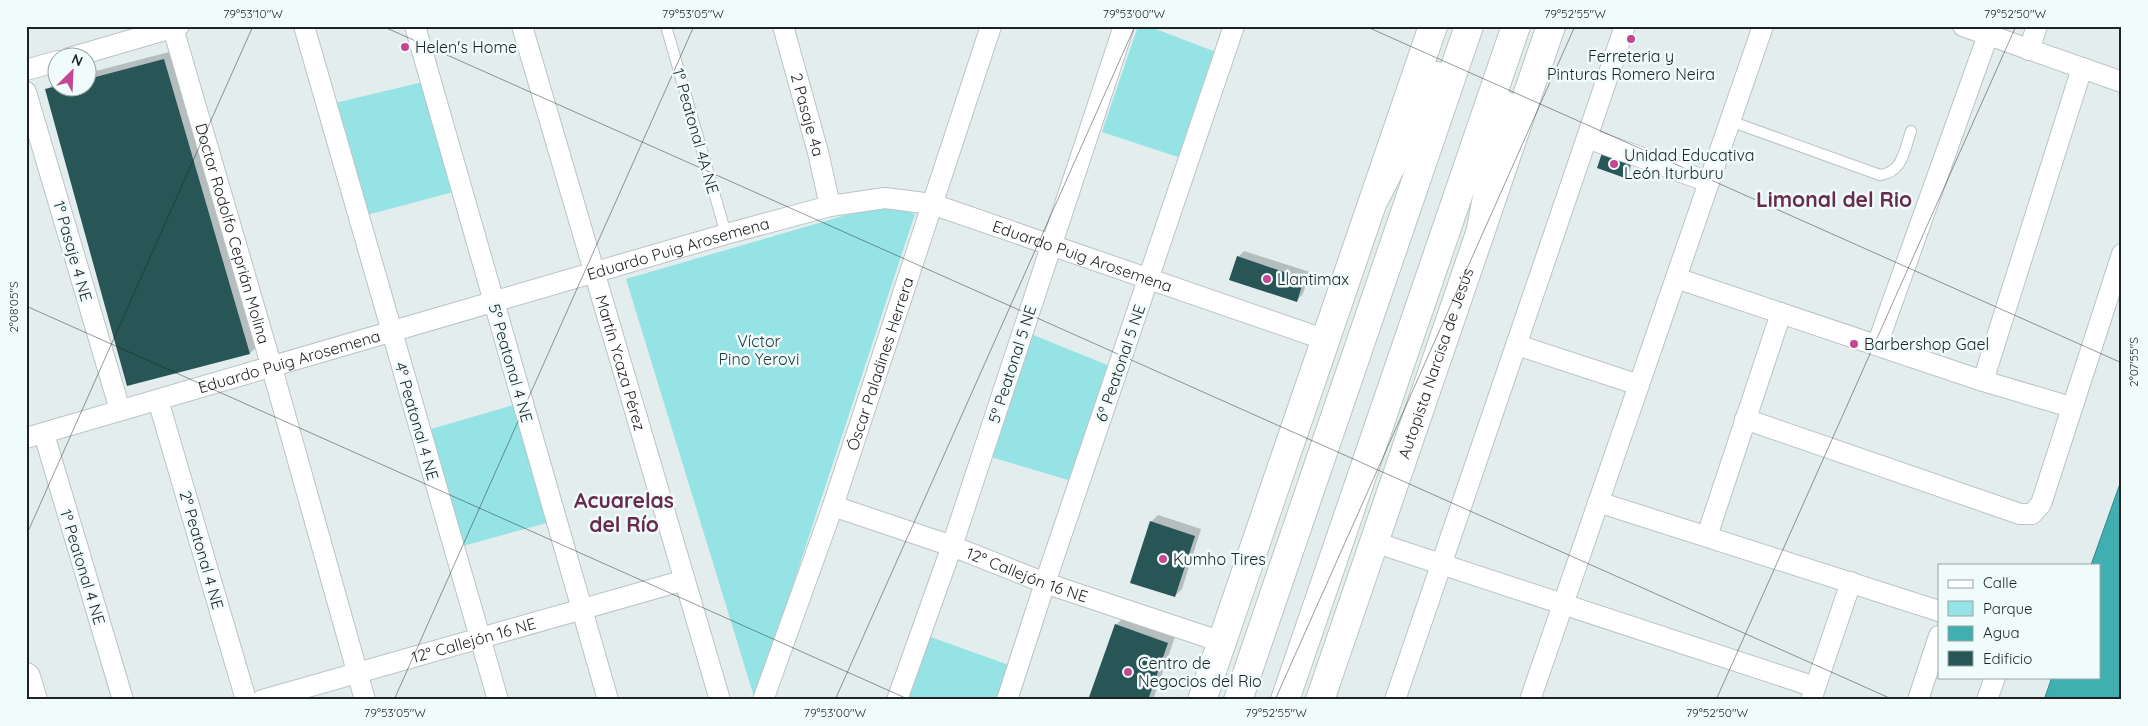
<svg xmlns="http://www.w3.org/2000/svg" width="2148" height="726" font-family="Quicksand,sans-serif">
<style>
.green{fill:#95e3e5}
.water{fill:#40afb2;stroke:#368587}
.shadow{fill:#0003}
.building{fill:#285556}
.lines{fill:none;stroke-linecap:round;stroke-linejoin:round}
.lane-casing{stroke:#bbc4c5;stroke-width:12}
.street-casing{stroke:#bbc4c5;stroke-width:22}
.secondary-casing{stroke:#bbc4c5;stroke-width:30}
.primary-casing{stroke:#bbc4c5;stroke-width:30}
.highway-casing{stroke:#bbc4c5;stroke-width:30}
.lane{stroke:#fff;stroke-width:10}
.street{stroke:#fff;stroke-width:20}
.secondary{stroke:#fff;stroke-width:28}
.primary{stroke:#fff;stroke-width:28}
.highway{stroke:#fff;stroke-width:28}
.ticks{fill:none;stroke:#1e2222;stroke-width:1;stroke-opacity:0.45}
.poi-dot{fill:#c54691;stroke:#f0fbfb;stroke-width:2}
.labels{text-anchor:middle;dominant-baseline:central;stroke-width:5;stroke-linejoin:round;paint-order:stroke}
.poi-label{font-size:16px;fill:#1e2222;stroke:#f0fbfb;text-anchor:start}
.street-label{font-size:16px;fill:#1e2222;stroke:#f0fbfb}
.park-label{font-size:16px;fill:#223b3b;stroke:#f0fbfb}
.district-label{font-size:21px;font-weight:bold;fill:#682a4d;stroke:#f0fbfb}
.neatline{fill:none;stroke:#1e2222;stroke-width:2}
.ticks-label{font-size:12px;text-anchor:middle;fill:#1e2222}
</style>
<rect width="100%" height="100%" fill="#e3edee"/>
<g class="green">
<path d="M1138,26H1148L1216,52L1181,158L1102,132Z"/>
<path d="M427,81L457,191L367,215L335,103Z"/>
<path d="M884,204L915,214L755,700L626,279Z"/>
<path d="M1031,334L1112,367L1075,482L991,457Z"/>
<path d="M517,404L550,522L463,546L431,429Z"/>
<path d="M928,636L1017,668L1006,700H905Z"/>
</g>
<path class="water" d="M2122,478V700H2044L2052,677H2099V565H2091Z"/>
<g class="shadow">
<path d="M173,51L259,345L250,353L127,384L46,90L58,80V88H88V73Z"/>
<path d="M1635,156L1629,173L1625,177L1598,167Z"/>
<path d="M1244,251L1310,272L1303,294L1296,301L1238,257Z"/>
<path d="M1158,515L1201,529L1182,589L1175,596L1151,522Z"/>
<path d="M1125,616L1176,634L1153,700H1089L1116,625Z"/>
</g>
<g class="building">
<path d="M164,59L250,354L127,386L45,89L58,86L88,88V79Z"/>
<path d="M1603,150L1632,160L1625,178L1597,168Z"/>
<path d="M1237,256L1304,279L1297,302L1229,280Z"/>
<path d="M1150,521L1195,536L1175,597L1130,583Z"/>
<path d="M1115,624L1168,643L1148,700H1088Z"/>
</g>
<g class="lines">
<g class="lane-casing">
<g id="lane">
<path d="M666,26L726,234"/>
<path d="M1730,121L1880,175C1903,172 1904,151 1911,131"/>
</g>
</g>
<g class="street-casing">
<g id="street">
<path d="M304,26L498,700"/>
<path d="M415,26L608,700"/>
<path id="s1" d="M522,26L720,700"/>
<path id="s2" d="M783,26L818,152L830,206"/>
<path d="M1963,26L2122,82"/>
<path id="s3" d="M173,28L272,368L365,700"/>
<path d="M2029,50L2037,26"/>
<path d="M69,58L179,26"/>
<path d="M26,70L58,61"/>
<path d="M26,92L120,410"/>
<path d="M1587,138L1709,182"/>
<path d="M1676,278L1983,381L2071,407"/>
<path d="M1517,345L1639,385"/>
<path d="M1877,345L1988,35"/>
<path d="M1983,381L2082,68"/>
<path d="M158,400L246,700"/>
<path d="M1745,419L2020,514H2032L2041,504L2122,254"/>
<path d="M44,434L123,700"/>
<path id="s4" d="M26,438L726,234L830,206L885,198L932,204L1326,340"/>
<path d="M1598,502L1939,611"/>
<path id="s5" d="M833,506L952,546L1045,583L1222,642"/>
<path d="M1707,536L1781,313"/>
<path d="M1374,542L1815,687"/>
<path id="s6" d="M262,700L685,580"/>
<path id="s7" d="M763,700L833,506L991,26"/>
<path d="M897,700L952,546L1124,26"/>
<path d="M1007,700L1045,583L1234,26"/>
<path d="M1395,700L1625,26"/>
<path d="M1530,700L1763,26"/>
<path d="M1811,700L1851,582"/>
<path d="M1918,700L1939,636"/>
<path d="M1987,700L1995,677"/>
</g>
</g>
<g class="secondary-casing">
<path id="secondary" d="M26,677L33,700"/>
</g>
<g class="primary-casing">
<g id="primary">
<path d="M1202,700L1433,26"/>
<path id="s8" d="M1320,700L1551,26"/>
</g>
</g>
<g class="highway-casing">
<g id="highway">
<path d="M1375,198L1437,76"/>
<path d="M1480,234L1504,105"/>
<path d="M1238,700L1469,26"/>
<path d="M1285,700L1516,26"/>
</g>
</g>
<use href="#lane" class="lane"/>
<use href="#street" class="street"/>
<use href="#secondary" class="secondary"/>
<use href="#primary" class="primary"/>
<use href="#highway" class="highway"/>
</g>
<path class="ticks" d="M382,26L1894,700M1365,26L2122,363M26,306L910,700M26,536L253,26M394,700L694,26M835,700L1135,26M1275,700L1575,26M1716,700L2016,26"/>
<g class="poi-dot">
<circle cx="1631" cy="39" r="5"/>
<circle cx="405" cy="47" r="5"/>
<circle cx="1614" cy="164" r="5"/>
<circle cx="1267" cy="279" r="5"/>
<circle cx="1854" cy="344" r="5"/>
<circle cx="1163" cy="559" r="5"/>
<circle cx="1128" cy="672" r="5"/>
</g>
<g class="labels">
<g class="poi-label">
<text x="415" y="47">Helen's Home</text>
<text x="1631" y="56" text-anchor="middle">Ferreteria y<tspan x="1631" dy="18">Pinturas Romero Neira</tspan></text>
<text x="1624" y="155">Unidad Educativa<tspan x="1624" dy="18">León Iturburu</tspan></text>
<text x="1277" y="279">Llantimax</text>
<text x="1864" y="344">Barbershop Gael</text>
<text x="1173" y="559">Kumho Tires</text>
<text x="1138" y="663">Centro de<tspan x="1138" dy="18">Negocios del Rio</tspan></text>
</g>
<g class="street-label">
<text stroke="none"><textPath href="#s2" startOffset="92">2 Pasaje 4a</textPath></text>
<text transform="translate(696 131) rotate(74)">1º Peatonal 4A NE</text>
<text stroke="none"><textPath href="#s3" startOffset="214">Doctor Rodolfo Ceprián Molina</textPath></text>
<text stroke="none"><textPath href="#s4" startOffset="679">Eduardo Puig Arosemena</textPath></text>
<text transform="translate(73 251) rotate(74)">1º Pasaje 4 NE</text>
<text stroke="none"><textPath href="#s4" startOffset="1099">Eduardo Puig Arosemena</textPath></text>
<text stroke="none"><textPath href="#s4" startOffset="274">Eduardo Puig Arosemena</textPath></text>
<text transform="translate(511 363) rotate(74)">5º Peatonal 4 NE</text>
<text stroke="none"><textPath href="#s1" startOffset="351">Martín Ycaza Pérez</textPath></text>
<text transform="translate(1120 363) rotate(-71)">6º Peatonal 5 NE</text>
<text stroke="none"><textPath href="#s8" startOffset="356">Autopista Narcisa de Jesús</textPath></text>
<text stroke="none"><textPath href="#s7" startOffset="356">Óscar Paladines Herrera</textPath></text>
<text transform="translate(1012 364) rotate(-72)">5º Peatonal 5 NE</text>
<text transform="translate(417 421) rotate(74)">4º Peatonal 4 NE</text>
<text transform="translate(202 550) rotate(74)">2º Peatonal 4 NE</text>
<text transform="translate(83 567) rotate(73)">1º Peatonal 4 NE</text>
<text stroke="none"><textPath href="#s5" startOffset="206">12° Callejón 16 NE</textPath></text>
<text stroke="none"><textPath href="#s6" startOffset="220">12° Callejón 16 NE</textPath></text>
</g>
<g class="park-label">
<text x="759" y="341">Víctor<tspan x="759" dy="18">Pino Yerovi</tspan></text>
</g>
<g class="district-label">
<text x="1834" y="199">Limonal del Rio</text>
<text x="624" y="500">Acuarelas<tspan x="624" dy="24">del Río</tspan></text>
</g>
</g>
<rect width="2148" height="726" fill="none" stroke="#f0fbfb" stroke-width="55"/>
<rect x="1938" y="564" width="162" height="115" fill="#f0fbfb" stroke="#9ca4a4"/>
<rect x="1948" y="580" width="25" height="8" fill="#ffffff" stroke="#9ca4a4"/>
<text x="1983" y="588" font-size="15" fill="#1e2222">Calle</text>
<rect x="1948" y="601" width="25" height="15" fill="#95e3e5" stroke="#9ca4a4"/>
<text x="1983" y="614" font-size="15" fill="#1e2222">Parque</text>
<rect x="1948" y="626" width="25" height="15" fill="#40afb2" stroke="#9ca4a4"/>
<text x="1983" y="638" font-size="15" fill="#1e2222">Agua</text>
<rect x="1948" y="651" width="25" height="15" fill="#285556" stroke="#9ca4a4"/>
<text x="1983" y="664" font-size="15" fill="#1e2222">Edificio</text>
<g transform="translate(72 72) rotate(24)"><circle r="24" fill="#f0fbfb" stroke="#9ca4a4"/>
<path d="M0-4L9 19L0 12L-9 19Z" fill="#c54691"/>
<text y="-8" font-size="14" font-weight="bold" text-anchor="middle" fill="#1e2222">N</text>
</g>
<rect x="28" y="28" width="2092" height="670" class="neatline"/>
<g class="ticks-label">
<text x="253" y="18">79°53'10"W</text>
<text x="693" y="18">79°53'05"W</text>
<text x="1134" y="18">79°53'00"W</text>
<text x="1575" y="18">79°52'55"W</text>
<text x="2015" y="18">79°52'50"W</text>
<text transform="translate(14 307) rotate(-90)" y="4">2°08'05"S</text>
<text transform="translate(2134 362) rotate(-90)" y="4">2°07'55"S</text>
<text x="395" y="717">79°53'05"W</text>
<text x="835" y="717">79°53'00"W</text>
<text x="1276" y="717">79°52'55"W</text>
<text x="1717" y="717">79°52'50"W</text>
</g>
</svg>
